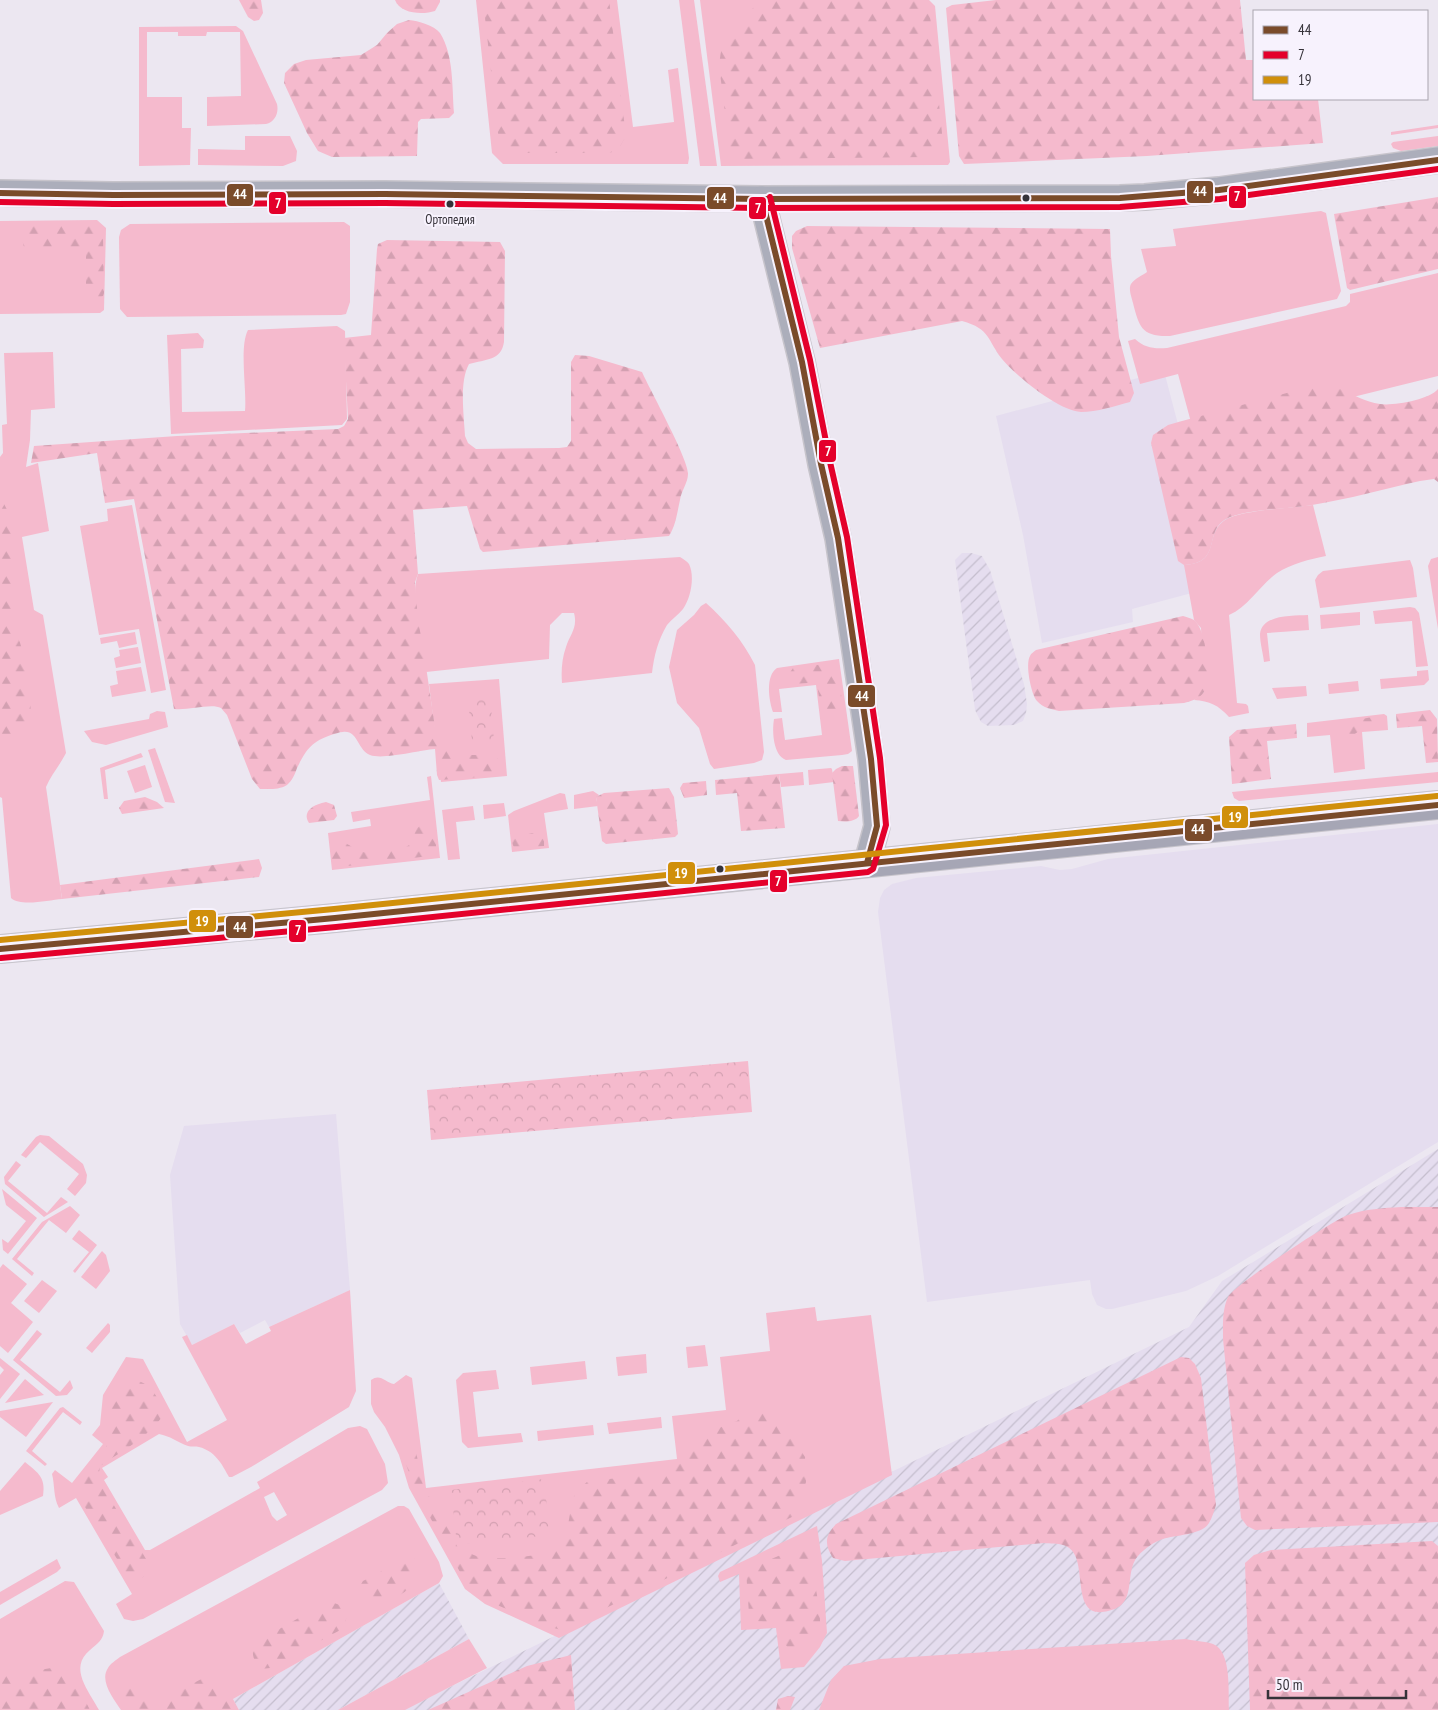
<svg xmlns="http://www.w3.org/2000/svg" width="1438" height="1710" font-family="'PT Sans Narrow',sans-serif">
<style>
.built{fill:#e5ddef}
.industrial{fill:url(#industrial-furrows)}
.green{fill:#f5bacd;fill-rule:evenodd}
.forest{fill:url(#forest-firs)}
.park{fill:url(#park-crowns)}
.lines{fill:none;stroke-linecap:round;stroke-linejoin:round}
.minor-casing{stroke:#c7c4cb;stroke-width:28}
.major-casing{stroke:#c7c4cb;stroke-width:30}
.minor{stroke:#acaebb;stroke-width:25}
.major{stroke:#a6a6b5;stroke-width:28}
.bus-1-casing{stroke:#f7f2fd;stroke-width:10}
.bus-2-casing{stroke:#f7f2fd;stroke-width:10}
.bus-3-casing{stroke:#f7f2fd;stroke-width:10}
.bus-1{stroke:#7a4b2a;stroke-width:6}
.bus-2{stroke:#e4002b;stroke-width:6}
.bus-3{stroke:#d08f0b;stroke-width:6}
.bus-dot{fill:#353239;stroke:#f7f2fd;stroke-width:2}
.labels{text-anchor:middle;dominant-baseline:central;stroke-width:4;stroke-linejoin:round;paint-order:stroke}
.bus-label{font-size:13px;fill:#353239;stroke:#f7f2fd}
.line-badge{stroke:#f7f2fd;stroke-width:2}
.badge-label{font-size:14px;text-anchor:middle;font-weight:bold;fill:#fff}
</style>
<defs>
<pattern id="industrial-furrows" width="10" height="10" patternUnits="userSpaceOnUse" patternTransform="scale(1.25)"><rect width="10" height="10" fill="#e5ddef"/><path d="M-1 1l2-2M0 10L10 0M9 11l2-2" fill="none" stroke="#c5bece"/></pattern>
<pattern id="forest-firs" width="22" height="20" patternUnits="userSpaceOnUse" patternTransform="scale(1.25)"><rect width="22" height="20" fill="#f5bacd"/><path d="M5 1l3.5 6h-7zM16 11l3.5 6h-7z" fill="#d3a0b1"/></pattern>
<pattern id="park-crowns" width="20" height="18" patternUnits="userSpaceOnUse" patternTransform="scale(1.25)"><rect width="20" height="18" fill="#f5bacd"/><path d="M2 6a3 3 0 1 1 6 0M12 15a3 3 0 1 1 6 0" fill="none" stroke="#d3a0b1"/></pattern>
</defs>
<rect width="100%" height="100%" fill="#ece7f1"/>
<g class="built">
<path d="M1164,371L1180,432L1204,425L1244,579L1132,609L1133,622L1042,643L1023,535L996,416Z"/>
<path d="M1438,824V1142L1218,1276L1186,1291L1112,1309H1106L1097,1305L1092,1294L1090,1280L927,1302L878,912L880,898L884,890L892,884L916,878L1041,866L1060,870L1072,869L1108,859Z"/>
<path d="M336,1114L350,1290L269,1327L265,1320L240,1333L234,1324L192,1345L180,1324L170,1175L184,1126Z"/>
</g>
<g class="industrial">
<path d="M962,553H971L982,556L990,570L1024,684L1027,704L1026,713L1023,721L1014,725L988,726L981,722L975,710L955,560Z"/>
<path d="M1438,1149V1710H403L1189,1327L1222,1281Z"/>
<path d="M439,1583L469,1639L338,1710H239L233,1699Z"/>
</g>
<g class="green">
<path d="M476,0H617L633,127L674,122L668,70L678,68L689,158L688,164H503L492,153Z"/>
<path d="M679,0H694L717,166H700Z"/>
<path d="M700,0H929L935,6L950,162L948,165L721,166Z"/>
<path d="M236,26L243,31L277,104C279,113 275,122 266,124L207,126V97L241,96L240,32H207L206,36H178V32H147V97H182V128H191L190,165L139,166V27Z"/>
<path d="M1438,125V128L1391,135V132Z"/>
<path d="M245,136H290L297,151L296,161L283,166L198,165V149L245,150Z"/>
<path d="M1438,136V146L1401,151L1393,148L1391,144L1393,142Z"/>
<path d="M1321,211L1326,213L1341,291L1337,299L1170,336C1142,337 1139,327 1133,303C1132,298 1128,289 1131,284C1134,279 1143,275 1147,272L1141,249L1176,246L1173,229Z"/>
<path d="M97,220L106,228L104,310L100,313L0,314V221Z"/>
<path d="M344,222L350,226V302L346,314L341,315L127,317L120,309L119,237L121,230L130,224Z"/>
<path d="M1438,273V376L1158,445L1192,426L1178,374L1140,384L1128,341L1135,339C1145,348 1154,349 1167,348L1346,306L1350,302V294Z"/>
<path d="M337,326L345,331L347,419L342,425L171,434L167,335L198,333L204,340L203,348L181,349L182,412L245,411C247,390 239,347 248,330Z"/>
<path d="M53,352L55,408L31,410L30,440L26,467L38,463L49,531L22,537L34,610L43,615L66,753C60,765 51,775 46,787L62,899C49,900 21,907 11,898L2,798L0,797V457L3,453L2,425L7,424L4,353Z"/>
<path d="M132,505L166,690L151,693L139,629L99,635L80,526L108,521L107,509Z"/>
<path d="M1313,505L1326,556C1310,559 1291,564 1277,573C1260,585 1249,606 1229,615L1237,703L1246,704L1248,706L1249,713L1229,717C1218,705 1210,701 1194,700L1204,692L1201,628L1194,620L1184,565C1222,563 1203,535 1225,520C1241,510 1292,508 1313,505Z"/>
<path d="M680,557C683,559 687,561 689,564C695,576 691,598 683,609C678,615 672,619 667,625C658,640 654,656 652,673L562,683C561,671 562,658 566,647C570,634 578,628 574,613H562L550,625L549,659L426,672C423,645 409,598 418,574Z"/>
<path d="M1438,557V629L1428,566L1431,559Z"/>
<path d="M1410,560L1413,568L1417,597L1320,608L1315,580L1318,575L1323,571Z"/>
<path d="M706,603C726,621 743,641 755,665L764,752L762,760L754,763L714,769L710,764L699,728L677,703L669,667L677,630L694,615L701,606Z"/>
<path d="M1410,607L1415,608L1419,613L1428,666L1416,667L1412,621L1375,624L1373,611Z"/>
<path d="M1360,612V625L1321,629L1320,615Z"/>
<path d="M1308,615L1309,630L1267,633L1270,661L1264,662C1263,653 1260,643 1260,634C1262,614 1293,616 1308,615Z"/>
<path d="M135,632L137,644L119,648L117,641L101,644L100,638Z"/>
<path d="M138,647L141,663L116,668L114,658L120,656L119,650Z"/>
<path d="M839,659L852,751L848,754L842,755L786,760C773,755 772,731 774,719L782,718L785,740L822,735L816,685L779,689L782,712H773C769,701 765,676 777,668Z"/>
<path d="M141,667L146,691L112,697L110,686L118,684L116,671Z"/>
<path d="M1428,670L1429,680L1424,685L1381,689L1380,679L1417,676V671Z"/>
<path d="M499,679L507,776L441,782L429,684Z"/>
<path d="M1358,681L1359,691L1329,694L1328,684Z"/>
<path d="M1306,686L1307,696L1277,699L1272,688Z"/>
<path d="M157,711L165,712L168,727L106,745L92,742L84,731L149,719L150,714Z"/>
<path d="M1384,714L1387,716L1388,730L1362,732L1365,769L1334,773L1330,735L1307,737V723Z"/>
<path d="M155,748L175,803L165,802L148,750Z"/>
<path d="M141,753L143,757L105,770L108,799H104L100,768Z"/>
<path d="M145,765L152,787L135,793L127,771Z"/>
<path d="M831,768L832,769L834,782L809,785L808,770Z"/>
<path d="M803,772L804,785L781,787L779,774Z"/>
<path d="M1438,772V782L1239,801L1234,798L1232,792Z"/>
<path d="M431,776L440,858L332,870L328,833L371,826L370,819L353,822L351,812L430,800L427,777Z"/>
<path d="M593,791L599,795L596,798L598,806L574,809V795Z"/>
<path d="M560,793L565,794L568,809L544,813L549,848L512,852L508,815L514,811Z"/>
<path d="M504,803L506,816L484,819L483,805Z"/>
<path d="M473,806L475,820L456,822L460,859L448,860L442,810Z"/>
<path d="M40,1135L49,1136L83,1164L87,1175L86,1183L75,1196L67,1189L79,1174L40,1142L26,1158L21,1155L36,1137Z"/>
<path d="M16,1161L21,1165L8,1181L47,1213L61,1197L68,1202L44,1217L5,1184L4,1177Z"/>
<path d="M2,1189L37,1218L8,1254L3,1250L2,1239L8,1243L26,1221L6,1205Z"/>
<path d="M70,1206L80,1215L66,1233L49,1220L17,1259L34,1273L32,1276L12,1259L42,1222Z"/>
<path d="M79,1230L97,1245L75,1273L73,1271L89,1252L72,1239Z"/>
<path d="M102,1251L106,1255L110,1271L96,1289L81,1277Z"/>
<path d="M3,1264L27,1284L11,1303L33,1322L8,1353L0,1346V1268Z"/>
<path d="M42,1280L57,1291L39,1313L24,1301Z"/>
<path d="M350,1290L356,1391L349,1407L251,1467L232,1477H229C222,1464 215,1451 199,1447C196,1446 191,1447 188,1446C177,1442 170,1436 159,1434L102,1468L108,1477L104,1480L145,1550H150L260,1488L257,1482L348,1428L360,1426L367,1429L385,1464L388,1483L382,1490L143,1619L133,1621L124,1619L116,1604L132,1594L76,1498L59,1508C53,1497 55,1485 52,1474L55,1470L72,1483L103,1444L92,1435L100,1425L103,1395L126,1357L143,1359L187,1442L227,1420L182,1337L187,1335L192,1345L234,1324L246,1344L271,1331L269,1327ZM274,1492L287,1515L277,1521L272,1516L264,1497Z"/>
<path d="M815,1307L817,1321L871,1315L892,1475L559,1638L485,1604L465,1589L409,1488L399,1455L385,1427L374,1412L371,1404V1380C380,1373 385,1382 394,1384L406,1375L412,1378L426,1488L677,1459L672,1416L726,1410L720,1357L770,1351L766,1313Z"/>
<path d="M108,1323L110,1325V1332L92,1353L86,1348Z"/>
<path d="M37,1330L42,1334L20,1360L60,1392L70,1380L73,1388L67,1395L56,1396L13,1360Z"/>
<path d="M705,1345L708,1366L688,1368L686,1347Z"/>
<path d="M646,1354L647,1373L618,1376L616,1357Z"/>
<path d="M0,1358L20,1374L0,1399V1375L4,1370L0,1366Z"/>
<path d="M585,1361L587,1379L532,1385L530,1367Z"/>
<path d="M496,1370L499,1389L473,1392L478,1437L521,1433L523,1442L468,1448L462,1442L456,1380L463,1373Z"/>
<path d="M25,1379L44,1395L5,1403Z"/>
<path d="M53,1402L26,1437L0,1417V1411Z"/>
<path d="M63,1407L82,1422L80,1425L63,1412L32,1451L47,1464L45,1466L26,1451L60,1408Z"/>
<path d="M661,1417L662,1428L609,1434L607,1423Z"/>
<path d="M593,1425L594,1435L538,1441L537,1431Z"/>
<path d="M25,1462C38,1473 46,1477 43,1496L0,1515V1491Z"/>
<path d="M398,1506H404L409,1509L439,1562L443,1576L439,1583L233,1699L239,1710H121C114,1699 99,1681 108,1668C110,1664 116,1660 120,1657Z"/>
<path d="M817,1526L822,1561L827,1633L820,1647L804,1667L781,1669L776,1628L741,1630L739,1574L720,1582L718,1576L720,1572Z"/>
<path d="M57,1559L61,1568L57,1572L0,1605V1592Z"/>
<path d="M65,1581L74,1582L104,1631C103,1640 97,1644 90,1650C68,1668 89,1691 99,1710H0V1619Z"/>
<path d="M469,1639L487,1668L405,1710H338Z"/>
<path d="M1186,1639C1194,1641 1205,1641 1213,1644C1232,1651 1228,1693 1229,1710H819L831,1680L844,1666L880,1659Z"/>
</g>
<g class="forest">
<path d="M239,0H261L263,13L259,20L254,21L248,17Z"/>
<path d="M395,0H440V2L435,11C423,15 400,14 395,0Z"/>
<path d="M483,0H609L626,136L618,150L609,153H516C504,150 501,145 498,133Z"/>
<path d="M759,0H912C921,4 926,6 930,15L943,143L939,153L929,157L742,159L733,156L730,153L719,65L721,51Z"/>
<path d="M996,0H1240L1246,60H1254V99H1318L1323,143L1147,156L964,164L959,156L946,8L952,5Z"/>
<path d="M409,20C418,21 434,25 440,33C454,55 452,88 454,113L449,118L421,119L418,122L417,156L332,157L318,151L307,133L284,83L285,73L294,64L306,60L361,55L377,45L387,33L397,24Z"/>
<path d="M1438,197V269L1350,290L1347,288L1334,214Z"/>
<path d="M90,223C99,225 102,229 103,238L104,293L103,296L97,300L88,296L86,292V252L83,251H27C18,242 25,230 35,225Z"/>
<path d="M807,226L1110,229L1111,256L1119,337L1134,393L1130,402C1115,406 1097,412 1081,412C1059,411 1016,376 1002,359C987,340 991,329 962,321L820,348L792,248V236L796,231Z"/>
<path d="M387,240L500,242L505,251L504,342C501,361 486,359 469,364C459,382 464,415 465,436L468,443L476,449L559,448L567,447L571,441V362L575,355L589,356L642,372C650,390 689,460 688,474C688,483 681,491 680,500C677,513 676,525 669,536L483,552L480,549L467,506L413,510L418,574L415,582L418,621L423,646L438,748L459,755H483L498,759L503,768L501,773L495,776L439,780L437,775L435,749C420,750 383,760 370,755C358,751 358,730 343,732C339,732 335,734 331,735C311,742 306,750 297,768C295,774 292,781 287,785C279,790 269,789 260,789L252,779L227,715C225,713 223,710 221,708C211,703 187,711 174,709L134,499L105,503L97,453L31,463L34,446L177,436L338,429L344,426L348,419L345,362L337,342V337L344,338L371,335L377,249L378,244Z"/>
<path d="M1313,386C1322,386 1331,386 1340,389C1353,394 1365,402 1380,404C1393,406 1429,400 1438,389V482L1434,479L1420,481C1384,489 1349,499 1312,505C1290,509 1245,509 1226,519C1203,532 1223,563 1184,565L1178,561L1151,443L1153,435L1168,425L1182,421Z"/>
<path d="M0,498C25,531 10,579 14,617C14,622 14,628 15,632C17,637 20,641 21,646C25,660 33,701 30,714C27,729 15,743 0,744Z"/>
<path d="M1183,616C1186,617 1191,618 1194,620C1206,628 1212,680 1204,692C1199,699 1191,701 1184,703L1059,711C1051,709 1043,708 1037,701C1031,694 1025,664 1030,656C1031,653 1034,652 1036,650Z"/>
<path d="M825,664H833L838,671L843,709L842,715C836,719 828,722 822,717L817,684C807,681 797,687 788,681L787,677L793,668Z"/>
<path d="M1430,710L1437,719L1438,762L1426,763L1422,726L1397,728L1396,714Z"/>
<path d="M1372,717L1376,719L1379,726L1377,729L1359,731L1352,736L1340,732L1339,727L1342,723Z"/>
<path d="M1296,724L1297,738L1267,741L1271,779L1232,784L1229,737L1237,730Z"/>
<path d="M842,766H853L859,816C855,822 845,822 838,821L832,773L836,769Z"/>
<path d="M779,774L785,828L741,831L737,793L716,795L715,780Z"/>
<path d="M706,781L707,795L684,798L680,788L683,783Z"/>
<path d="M669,788L674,797L678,834L675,837L606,844L602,841L596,797L604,793Z"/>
<path d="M145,797L157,802L164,808L122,814L119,808L124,801Z"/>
<path d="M326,802L334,805L337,816L334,820L309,823C301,811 315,804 326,802Z"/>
<path d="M427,822L433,825L436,832V852L429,856L340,867L332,864C331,852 331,836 349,845C353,847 357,852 362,852C367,853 402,849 406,847C418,841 409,828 427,822Z"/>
<path d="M538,832L544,837V846L515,850L511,840L514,837Z"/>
<path d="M259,859L262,868L259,877L62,899L60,885Z"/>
<path d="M1401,1207H1438V1522L1255,1530L1247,1526L1241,1518L1223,1339C1223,1325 1222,1310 1228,1297C1234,1285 1333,1220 1348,1215C1366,1209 1383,1208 1401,1207Z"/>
<path d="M1181,1357L1189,1358L1195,1364L1201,1378L1216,1505C1214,1511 1212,1518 1209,1523C1202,1535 1175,1535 1163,1539C1154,1542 1145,1548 1138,1556C1123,1573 1139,1605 1108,1611C1104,1612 1097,1613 1093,1611C1072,1601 1089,1552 1063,1545C1058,1543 1050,1544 1044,1543L845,1561L833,1558C824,1544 825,1536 836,1524Z"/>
<path d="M131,1380C151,1381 158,1397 164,1414C149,1437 122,1451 100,1466L99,1473L103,1487L149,1564C148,1574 144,1577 136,1582L130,1580L80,1499V1480L108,1444L111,1404L118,1389Z"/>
<path d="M748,1410L763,1412L786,1428L805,1457L806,1482L796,1515L561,1630L547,1626L483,1599L466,1583L414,1488L402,1452L407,1447L413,1448L416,1452L425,1494C445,1504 448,1529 458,1548C465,1550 472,1555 479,1557C494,1560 547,1558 557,1546C561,1541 566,1531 568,1525C573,1503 567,1499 587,1482L670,1471L683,1461L688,1448L697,1436L737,1421Z"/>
<path d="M1432,1541L1438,1546V1710H1250L1245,1563L1254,1555L1271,1550Z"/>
<path d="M797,1548L806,1550C811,1564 824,1618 819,1631C814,1644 805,1649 794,1656L785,1644L780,1627L772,1623L755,1621L749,1614L746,1570Z"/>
<path d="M411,1555C439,1582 370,1625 360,1586L363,1581Z"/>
<path d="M334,1603L340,1605L347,1615L344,1628L270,1668L261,1669C254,1662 250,1653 255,1643L323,1604Z"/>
<path d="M571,1655L575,1710H428L527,1666Z"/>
<path d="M64,1666L73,1677L90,1710H0V1674L4,1672L14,1674Z"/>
<path d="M207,1676L214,1677L219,1682L234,1710H127L118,1694L124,1686L135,1684L151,1703L158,1702Z"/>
<path d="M788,1696L795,1697L790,1710H776L778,1699Z"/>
</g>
<g class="park">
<path d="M490,696L494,740L472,742L468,698Z"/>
<path d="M748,1061L752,1112L431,1140L427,1090Z"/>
<path d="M544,1479L550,1535L457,1545L451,1490Z"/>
</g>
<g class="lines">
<g class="minor-casing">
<g id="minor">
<path d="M0,193L113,195L385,194L762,199L1120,198L1145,197L1219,190L1438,160"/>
<path d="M762,199L802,362L821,464L838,538L854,644L871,759L877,826L867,863"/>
</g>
</g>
<g class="major-casing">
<path id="major" d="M0,949L335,918L1438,805"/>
</g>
<use href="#minor" class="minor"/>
<use href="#major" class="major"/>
<g class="bus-1-casing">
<g id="bus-1">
<path d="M0,193L113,195L385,194L762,199L1120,198L1219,190L1438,160"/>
<path d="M762,199L802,362L821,464L838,538L871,759L877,826L867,863"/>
<path d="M0,949L335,918L1438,805"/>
</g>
</g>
<g class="bus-2-casing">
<g id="bus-2">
<path d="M0,202L113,204L385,203L762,208L1120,207L1220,199L1438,169"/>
<path d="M1,958L336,927L868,872L873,869L886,825L880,758L847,537L830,462L810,360L770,197"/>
</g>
</g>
<g class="bus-3-casing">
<path id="bus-3" d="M0,940L334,909L1437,796"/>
</g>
<use href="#bus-1" class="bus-1"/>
<use href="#bus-2" class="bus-2"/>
<use href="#bus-3" class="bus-3"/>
</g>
<g class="bus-dot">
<circle cx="1026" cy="198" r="4.5"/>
<circle cx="450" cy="204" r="4.5"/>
<circle cx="720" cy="869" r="4.5"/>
</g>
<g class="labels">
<g class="bus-label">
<text x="450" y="219">Ортопедия</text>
</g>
</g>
<g class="line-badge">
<rect x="1186" y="180" width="28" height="24" rx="5" fill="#7a4b2a"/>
<rect x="226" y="183" width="28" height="24" rx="5" fill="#7a4b2a"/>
<rect x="1228" y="185" width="19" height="24" rx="5" fill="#e4002b"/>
<rect x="706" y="186" width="29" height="24" rx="5" fill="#7a4b2a"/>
<rect x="268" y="191" width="19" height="24" rx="5" fill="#e4002b"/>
<rect x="748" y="196" width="19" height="24" rx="5" fill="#e4002b"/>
<rect x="818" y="439" width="19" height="24" rx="5" fill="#e4002b"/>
<rect x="847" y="684" width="29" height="24" rx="5" fill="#7a4b2a"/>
<rect x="1221" y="805" width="28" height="24" rx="5" fill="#d08f0b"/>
<rect x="1184" y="818" width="29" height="24" rx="5" fill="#7a4b2a"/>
<rect x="667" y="861" width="29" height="24" rx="5" fill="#d08f0b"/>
<rect x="769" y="869" width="19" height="24" rx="5" fill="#e4002b"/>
<rect x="188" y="909" width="29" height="24" rx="5" fill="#d08f0b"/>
<rect x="225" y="915" width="29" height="24" rx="5" fill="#7a4b2a"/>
<rect x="288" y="919" width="19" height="24" rx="5" fill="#e4002b"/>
</g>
<g class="badge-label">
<text x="1200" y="196">44</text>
<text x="240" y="199">44</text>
<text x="1237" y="201">7</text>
<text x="720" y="203">44</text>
<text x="278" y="208">7</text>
<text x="758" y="213">7</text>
<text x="828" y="456">7</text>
<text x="862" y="701">44</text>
<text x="1235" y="822">19</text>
<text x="1198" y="834">44</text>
<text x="681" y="878">19</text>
<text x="778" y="886">7</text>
<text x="202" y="926">19</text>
<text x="240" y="932">44</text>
<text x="298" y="935">7</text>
</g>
<rect x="1253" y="10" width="175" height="90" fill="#f7f2fd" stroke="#a9a5af"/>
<rect x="1263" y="26" width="25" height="8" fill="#7a4b2a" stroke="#a9a5af"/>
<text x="1298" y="35" font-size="15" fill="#353239">44</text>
<rect x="1263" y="51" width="25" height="8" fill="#e4002b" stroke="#a9a5af"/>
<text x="1298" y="60" font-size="15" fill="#353239">7</text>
<rect x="1263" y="76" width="25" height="8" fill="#d08f0b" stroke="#a9a5af"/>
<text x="1298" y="85" font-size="15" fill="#353239">19</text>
<path d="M1268 1690v8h138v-8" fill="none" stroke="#353239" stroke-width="2.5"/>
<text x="1276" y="1690" font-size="15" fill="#353239" stroke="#f7f2fd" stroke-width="4" paint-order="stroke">50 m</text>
</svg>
